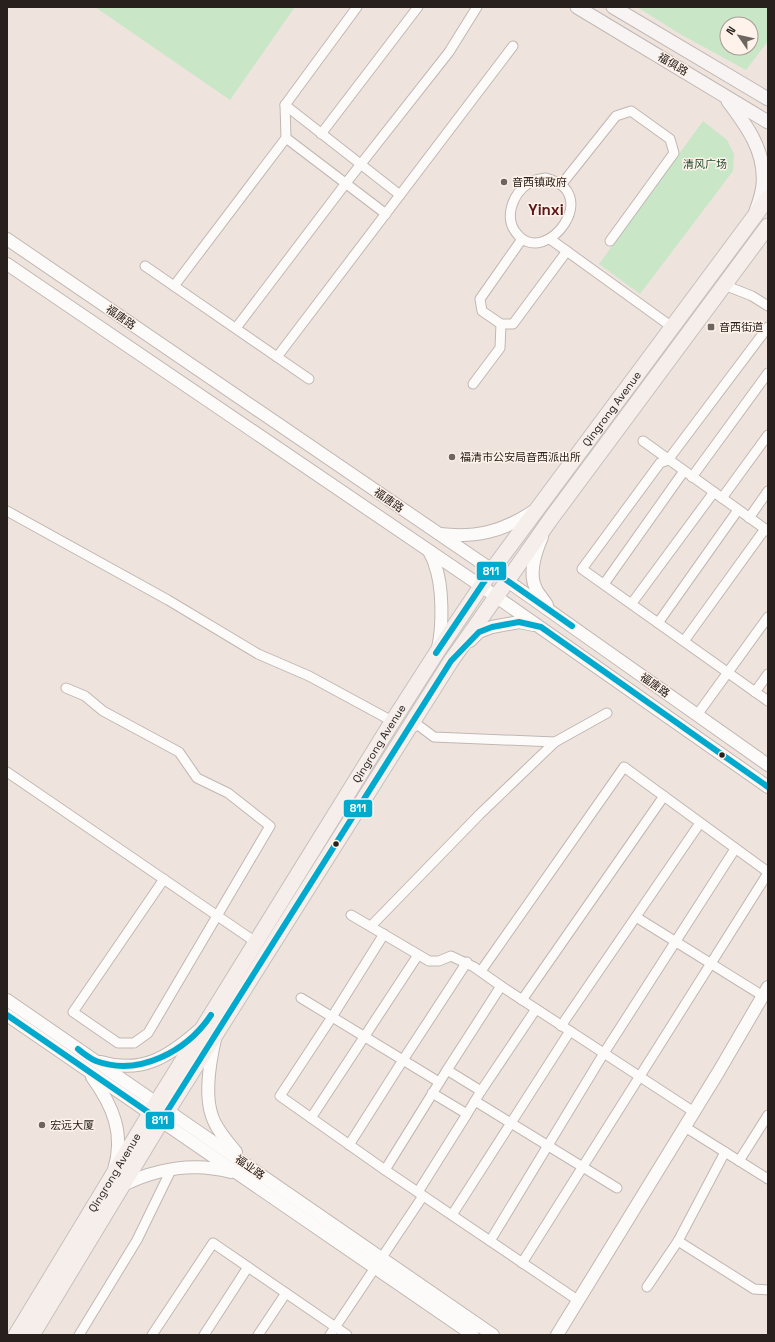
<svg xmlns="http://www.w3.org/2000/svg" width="775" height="1342" font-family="'Space Grotesk','Noto Sans SC',sans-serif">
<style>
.green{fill:#c9e6c7;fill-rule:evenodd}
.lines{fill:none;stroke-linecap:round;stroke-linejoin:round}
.minor-casing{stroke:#c0b7b2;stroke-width:11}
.tertiary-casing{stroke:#c0b7b2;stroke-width:14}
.secondary-casing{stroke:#c0b7b2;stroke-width:15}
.primary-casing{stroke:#c6c0bd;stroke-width:17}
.minor{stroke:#fdfbfa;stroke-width:9}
.tertiary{stroke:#fdfbfa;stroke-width:12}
.secondary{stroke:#f8f4f3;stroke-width:13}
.primary{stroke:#f5eeeb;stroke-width:15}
.bus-1-casing{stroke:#fef2ea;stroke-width:9}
.bus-1{stroke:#00a9ce;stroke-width:6}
.poi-dot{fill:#6d6560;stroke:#fef2ea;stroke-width:1.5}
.bus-dot{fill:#27201c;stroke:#fef2ea;stroke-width:1.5}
.labels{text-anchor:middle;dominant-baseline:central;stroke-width:3;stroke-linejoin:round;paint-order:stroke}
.street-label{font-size:11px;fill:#27201c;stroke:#fef2ea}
.park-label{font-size:11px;fill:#1c4b28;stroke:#fef2ea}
.poi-label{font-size:11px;fill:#27201c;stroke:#fef2ea;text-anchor:start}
.district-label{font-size:15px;font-weight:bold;fill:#5c1719;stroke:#fef2ea}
.line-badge{stroke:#fef2ea;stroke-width:1.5}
.badge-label{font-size:11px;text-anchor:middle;font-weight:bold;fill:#fff}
</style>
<rect width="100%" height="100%" fill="#efe4dd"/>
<g class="green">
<path d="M95,7H295L230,100Z"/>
<path d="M637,7H768V41L746,70L680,34ZM727,24H751V48H727Z"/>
<path d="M703,121L727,140L734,154L733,171L640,294L599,264Z"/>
</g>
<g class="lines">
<g class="minor-casing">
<g id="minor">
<path d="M285,105L400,195"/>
<path d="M321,134L418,7"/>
<path d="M286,138L386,214"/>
<path d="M546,178C604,193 546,267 518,235C503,219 512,194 529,183C534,179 540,179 546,178Z"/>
<path d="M561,185L616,116L631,111L670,139L674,153L610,241"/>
<path d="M522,239L480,299L482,311L501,324H513L567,251"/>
<path d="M550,239L672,327"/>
<path d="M145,266L174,286"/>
<path d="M724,285L752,296L768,306"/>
<path d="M768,327L668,460L660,463L582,569L768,701"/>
<path d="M236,328L346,183L449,52L477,7"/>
<path d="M277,357L513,46"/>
<path d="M309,379L174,286L286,138L285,105L357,7"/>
<path d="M473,384L500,348L501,324"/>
<path d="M643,441L768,531"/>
<path d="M692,477L768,373"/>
<path d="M722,498L768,435"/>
<path d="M7,511L168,600L258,654L309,676L392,721"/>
<path d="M749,518L768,491"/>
<path d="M604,584L684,471"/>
<path d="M632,603L714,492"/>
<path d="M658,623L738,510"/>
<path d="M684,641L765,529"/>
<path d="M66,688L85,696L103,711L179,752L197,778L228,793L270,826L148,1033L134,1043H118L73,1012L164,879"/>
<path d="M755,692L768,674"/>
<path d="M697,715L768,617"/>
<path d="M408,730L418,725L434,737L555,742"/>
<path d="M7,772L257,943"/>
<path d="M351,915L429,961H439L451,956L474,967L501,986L694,1112"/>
<path d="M636,917L763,996"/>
<path d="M371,926L480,814L555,742L607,713"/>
<path d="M384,934L332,1017L280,1096L385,1170L579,1301"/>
<path d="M481,971L624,767L768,872"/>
<path d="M301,998L439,1082"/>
<path d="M522,1000L664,796"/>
<path d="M561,1026L700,823"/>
<path d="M447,1070L501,986"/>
<path d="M481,1091L536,1009"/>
<path d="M475,1101L617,1188"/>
<path d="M311,1118L418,955"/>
<path d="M685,1127L768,1179"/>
<path d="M349,1145L403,1060L467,962"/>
<path d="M739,1161L768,1115"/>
<path d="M385,1170L447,1070L481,1091L467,1114L432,1093"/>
<path d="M418,1192L467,1114"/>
<path d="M452,1215L570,1031"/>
<path d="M490,1241L604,1053L735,849"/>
<path d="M678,1241L754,1289L768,1290"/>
<path d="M522,1263L768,873"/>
<path d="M647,1287L678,1241L725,1152"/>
<path d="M79,1335L137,1240L171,1170"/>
<path d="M152,1335L213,1243L347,1335"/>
<path d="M204,1335L248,1267"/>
<path d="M258,1335L286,1293"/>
<path d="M330,1335L423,1196"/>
</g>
</g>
<g class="tertiary-casing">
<g id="tertiary">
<path d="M7,239L492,570L768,765"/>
<path d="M7,264L481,586L768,787"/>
<path d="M440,534C475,538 502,532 532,512"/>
<path d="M542,537C535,553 528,573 536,589C539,595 544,600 547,605"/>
<path d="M429,551C431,555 434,560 435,565C443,586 443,626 438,648"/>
<path d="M470,641L479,632L492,627L519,622L534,625"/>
<path d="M7,1000L493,1335"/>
<path d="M7,1015L473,1335"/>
<path d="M215,1039C210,1061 204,1094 212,1116C216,1129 227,1141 236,1152"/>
<path d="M101,1062C142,1074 168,1057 198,1031"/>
<path d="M92,1077C113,1106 125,1134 114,1170"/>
<path d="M123,1185C156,1169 194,1162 231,1172"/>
<path d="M557,1335L719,1071L768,987"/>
</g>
</g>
<g class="secondary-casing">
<g id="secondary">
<path d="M577,7L768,122"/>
<path d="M613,7L768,99"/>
<path d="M728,101C747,126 766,152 763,185C762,193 759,203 756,211"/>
</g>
</g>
<g class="primary-casing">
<g id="primary">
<path id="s1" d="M16,1335L157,1102L389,727L437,652L492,570L768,198"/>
<path d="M32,1335L168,1110L451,661L550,520L768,226"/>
</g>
</g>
<use href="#minor" class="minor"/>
<use href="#tertiary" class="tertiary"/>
<use href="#secondary" class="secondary"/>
<use href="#primary" class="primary"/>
<g class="bus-1-casing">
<g id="bus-1">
<path d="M436,653L492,570L572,626"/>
<path d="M7,1015L161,1121L451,661L479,632L492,627L519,622L541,627L768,787"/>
<path d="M78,1049C83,1053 89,1058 96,1061C139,1077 187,1051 211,1015"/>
</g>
</g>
<use href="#bus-1" class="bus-1"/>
</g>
<g class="poi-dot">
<circle cx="504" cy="182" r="4"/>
<rect x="707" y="323" width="8" height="8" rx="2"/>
<circle cx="452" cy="457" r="4"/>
<circle cx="42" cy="1125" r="4"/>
</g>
<g class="bus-dot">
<circle cx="722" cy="755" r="3.5"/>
<circle cx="336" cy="844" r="3.5"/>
</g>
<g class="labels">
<g class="street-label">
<text transform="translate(673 64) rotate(31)">福俱路</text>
<text transform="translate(121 317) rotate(34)">福唐路</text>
<text stroke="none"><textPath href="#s1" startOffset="1102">Qingrong Avenue</textPath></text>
<text transform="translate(389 500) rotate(34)">福唐路</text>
<text transform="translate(655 685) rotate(35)">福唐路</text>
<text stroke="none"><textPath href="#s1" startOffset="694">Qingrong Avenue</textPath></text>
<text transform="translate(250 1167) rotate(35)">福业路</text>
<text stroke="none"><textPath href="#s1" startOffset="190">Qingrong Avenue</textPath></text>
</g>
<g class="park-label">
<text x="705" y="164">清风广场</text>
</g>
<g class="poi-label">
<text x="512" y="182">音西镇政府</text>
<text x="719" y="327">音西街道</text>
<text x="460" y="457">福清市公安局音西派出所</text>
<text x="50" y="1125">宏远大厦</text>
</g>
<g class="district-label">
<text x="546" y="209">Yinxi</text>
</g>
</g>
<g class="line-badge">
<rect x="476" y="561" width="31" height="20" rx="4" fill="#00a9ce"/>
<rect x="343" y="799" width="30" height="19" rx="4" fill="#00a9ce"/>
<rect x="145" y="1111" width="30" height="19" rx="4" fill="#00a9ce"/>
</g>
<g class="badge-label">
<text x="491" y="575">811</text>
<text x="358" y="812">811</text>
<text x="160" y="1124">811</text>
</g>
<rect width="775" height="1342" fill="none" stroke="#27201c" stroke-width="16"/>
<g transform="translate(739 36) rotate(304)"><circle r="19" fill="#fef2ea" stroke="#a89e98"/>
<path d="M0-3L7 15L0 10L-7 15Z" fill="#6d6560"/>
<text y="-6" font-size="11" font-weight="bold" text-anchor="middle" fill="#27201c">N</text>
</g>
</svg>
